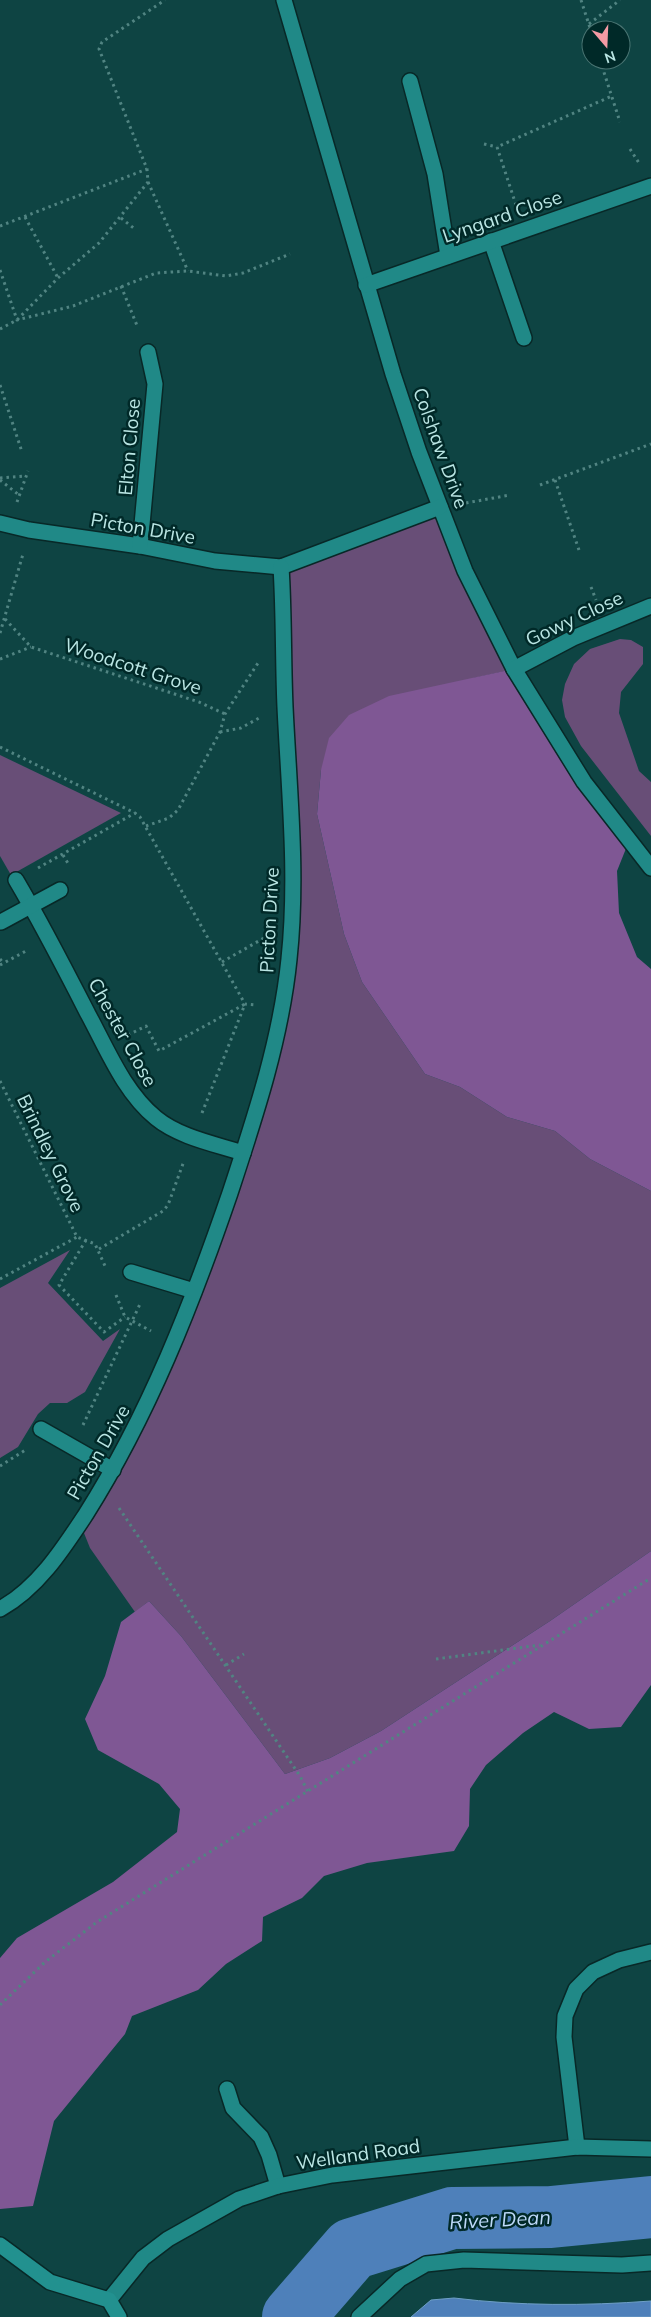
<svg xmlns="http://www.w3.org/2000/svg" width="651" height="2317" font-family="Mulish,sans-serif">
<style>
.green{fill:#684e77}
.forest{fill:#7f5794}
.water{fill:#4e80ba;stroke:#6e9fc7}
.lines{fill:none;stroke-linecap:round;stroke-linejoin:round}
.river{stroke:#4e80ba;stroke-width:62}
.lane-casing{stroke:#082827;stroke-width:18}
.street-casing{stroke:#082827;stroke-width:18}
.secondary-casing{stroke:#082827;stroke-width:18}
.path{stroke:#518482;stroke-width:3;stroke-dasharray:2.5 4;stroke-linecap:butt}
.lane{stroke:#208987;stroke-width:15}
.street{stroke:#208987;stroke-width:15}
.secondary{stroke:#22918f;stroke-width:15}
.labels{text-anchor:middle;dominant-baseline:central;stroke-width:5;stroke-linejoin:round;paint-order:stroke}
.street-label{font-size:19px;fill:#bae6e4;stroke:#002928}
.water-label{font-size:20px;font-style:italic;fill:#bdd9f9;stroke:#002928}
</style>
<rect width="100%" height="100%" fill="#0e4443"/>
<g class="green">
<path d="M440,507L514,669L474,678L321,770L317,814L344,934L362,982L425,1074L460,1087L507,1117L555,1131L590,1159L651,1191V1551L550,1621L381,1731L330,1758L285,1774L181,1636L149,1601L135,1612L90,1548L80,1523L103,1487L221,1218L289,963L281,567Z"/>
<path d="M620,639L631,640L643,647V664L621,692L619,713L639,771L651,782V836L581,746L565,717L562,700L565,684L574,664L590,649Z"/>
<path d="M0,755L121,813L11,875L0,856Z"/>
<path d="M70,1250L48,1283L103,1341L120,1329L85,1392L67,1403H50L38,1414L18,1447L0,1458V1288Z"/>
</g>
<g class="forest">
<path d="M514,669L629,841L617,871L619,913L637,957L651,969V1191L590,1159L555,1131L507,1117L460,1087L425,1074L362,982L344,934L317,814L321,770L329,738L349,715L389,696Z"/>
<path d="M651,1551V1685L621,1727L589,1729L554,1712L523,1733L486,1765L470,1789L469,1826L454,1851L367,1863L324,1876L302,1898L263,1917L262,1941L226,1964L198,1990L132,2016L125,2034L54,2121L33,2206L0,2209V1958L17,1938L113,1882L177,1832L180,1809L159,1784L98,1750L85,1719L105,1676L121,1622L149,1601L181,1636L285,1774L330,1758L381,1731L550,1621Z"/>
</g>
<path class="water" d="M454,2298C519,2306 585,2306 651,2301V2317H411L431,2300Z"/>
<g class="lines">
<path class="river" d="M293,2317L352,2249L452,2218L551,2217L651,2207"/>
<g class="lane-casing">
<g id="lane">
<path d="M410,81L435,174L448,256"/>
<path d="M491,241L524,338"/>
</g>
</g>
<g class="street-casing">
<g id="street">
<path d="M284,0L393,374L419,452L465,571L514,669L584,782L651,868"/>
<path d="M366,285L651,186"/>
<path d="M0,523L29,530L140,546L215,561L281,567L440,507"/>
<path d="M140,546L155,384L148,352"/>
<path d="M514,669L573,638L651,606"/>
<path d="M16,880C42,924 65,969 88,1014C107,1049 124,1092 156,1118C179,1137 215,1144 243,1153"/>
<path d="M1,922L60,890"/>
<path d="M131,1272L194,1291"/>
<path d="M41,1429L113,1470"/>
<path d="M0,1609C38,1588 63,1549 86,1514C149,1414 192,1304 230,1193C255,1117 281,1039 289,959C298,876 289,791 285,707C283,661 284,614 281,567"/>
<path d="M227,2089L233,2108L261,2137L269,2155L278,2186"/>
<path d="M577,2147L564,2037L565,2016L576,1989L593,1972L619,1960L651,1952"/>
<path d="M109,2300L143,2258L168,2239L239,2199L278,2186L332,2175L577,2147L651,2149"/>
<path d="M359,2317L400,2279L426,2264L464,2260L622,2265L651,2263"/>
</g>
</g>
<g class="secondary-casing">
<path id="secondary" d="M0,2245L50,2282L109,2300L119,2317"/>
</g>
<g class="path">
<path d="M581,0L591,31"/>
<path d="M589,24L620,0"/>
<path d="M600,60L620,122"/>
<path d="M484,144L497,147"/>
<path d="M630,149L639,163"/>
<path d="M148,182L188,271"/>
<path d="M516,205L497,147L612,96"/>
<path d="M25,217L58,278"/>
<path d="M121,218L136,230"/>
<path d="M0,226L147,169"/>
<path d="M0,270L17,320L73,306L156,273L188,271L226,276L243,273L290,254"/>
<path d="M121,286L138,328"/>
<path d="M0,329L17,320L58,278L99,243L148,182L147,169L99,49L102,42L165,0"/>
<path d="M0,385L22,452"/>
<path d="M0,478L26,476"/>
<path d="M0,480L19,495"/>
<path d="M555,480L580,553"/>
<path d="M540,485L651,444"/>
<path d="M17,502L28,471"/>
<path d="M466,503L510,495"/>
<path d="M591,587L596,600"/>
<path d="M5,619L31,647L199,702L225,714"/>
<path d="M0,633L23,554"/>
<path d="M0,659L31,647"/>
<path d="M220,732L241,728L259,718"/>
<path d="M0,747L135,813L140,817L245,1004L257,1005"/>
<path d="M146,826L169,818L178,810L220,732L225,714L258,663"/>
<path d="M63,855L69,865"/>
<path d="M38,868L135,813"/>
<path d="M0,959L3,963"/>
<path d="M222,962L264,938"/>
<path d="M0,965L26,951"/>
<path d="M128,1035L146,1026L159,1051L245,1004"/>
<path d="M0,1081L77,1237L95,1244L106,1268"/>
<path d="M202,1113L245,1004"/>
<path d="M86,1240L59,1285L104,1332L125,1317"/>
<path d="M99,1249L163,1211L168,1205L184,1161"/>
<path d="M0,1279L77,1237"/>
<path d="M116,1295L125,1317L151,1331"/>
<path d="M83,1425L141,1302"/>
<path d="M0,1466L27,1449"/>
<path d="M119,1508L300,1776L308,1792"/>
<path d="M436,1659L540,1645"/>
<path d="M226,1665L244,1654"/>
<path d="M0,2005L45,1962L97,1922L651,1578"/>
</g>
<use href="#lane" class="lane"/>
<use href="#street" class="street"/>
<use href="#secondary" class="secondary"/>
</g>
<g class="labels">
<g class="street-label">
<text transform="translate(502 216) rotate(-19)">Lyngard Close</text>
<text transform="translate(129 447) rotate(-85)">Elton Close</text>
<text transform="translate(441 448) rotate(70)">Colshaw Drive</text>
<text transform="translate(143 528) rotate(10)">Picton Drive</text>
<text transform="translate(574 618) rotate(-25)">Gowy Close</text>
<text transform="translate(133 666) rotate(18)">Woodcott Grove</text>
<text transform="translate(269 920) rotate(-87)">Picton Drive</text>
<text transform="translate(123 1032) rotate(61)">Chester Close</text>
<text transform="translate(51 1153) rotate(64)">Brindley Grove</text>
<text transform="translate(98 1452) rotate(-60)">Picton Drive</text>
<text transform="translate(358 2154) rotate(-8)">Welland Road</text>
</g>
<g class="water-label">
<text transform="translate(500 2219) rotate(-3)">River Dean</text>
</g>
</g>
<g transform="translate(606 45) rotate(161)"><circle r="24" fill="#002928" stroke="#4a7573"/>
<path d="M0-4L9 19L0 12L-9 19Z" fill="#f49aa4"/>
<text y="-8" font-size="14" font-weight="bold" text-anchor="middle" fill="#bae6e4">N</text>
</g>
</svg>
